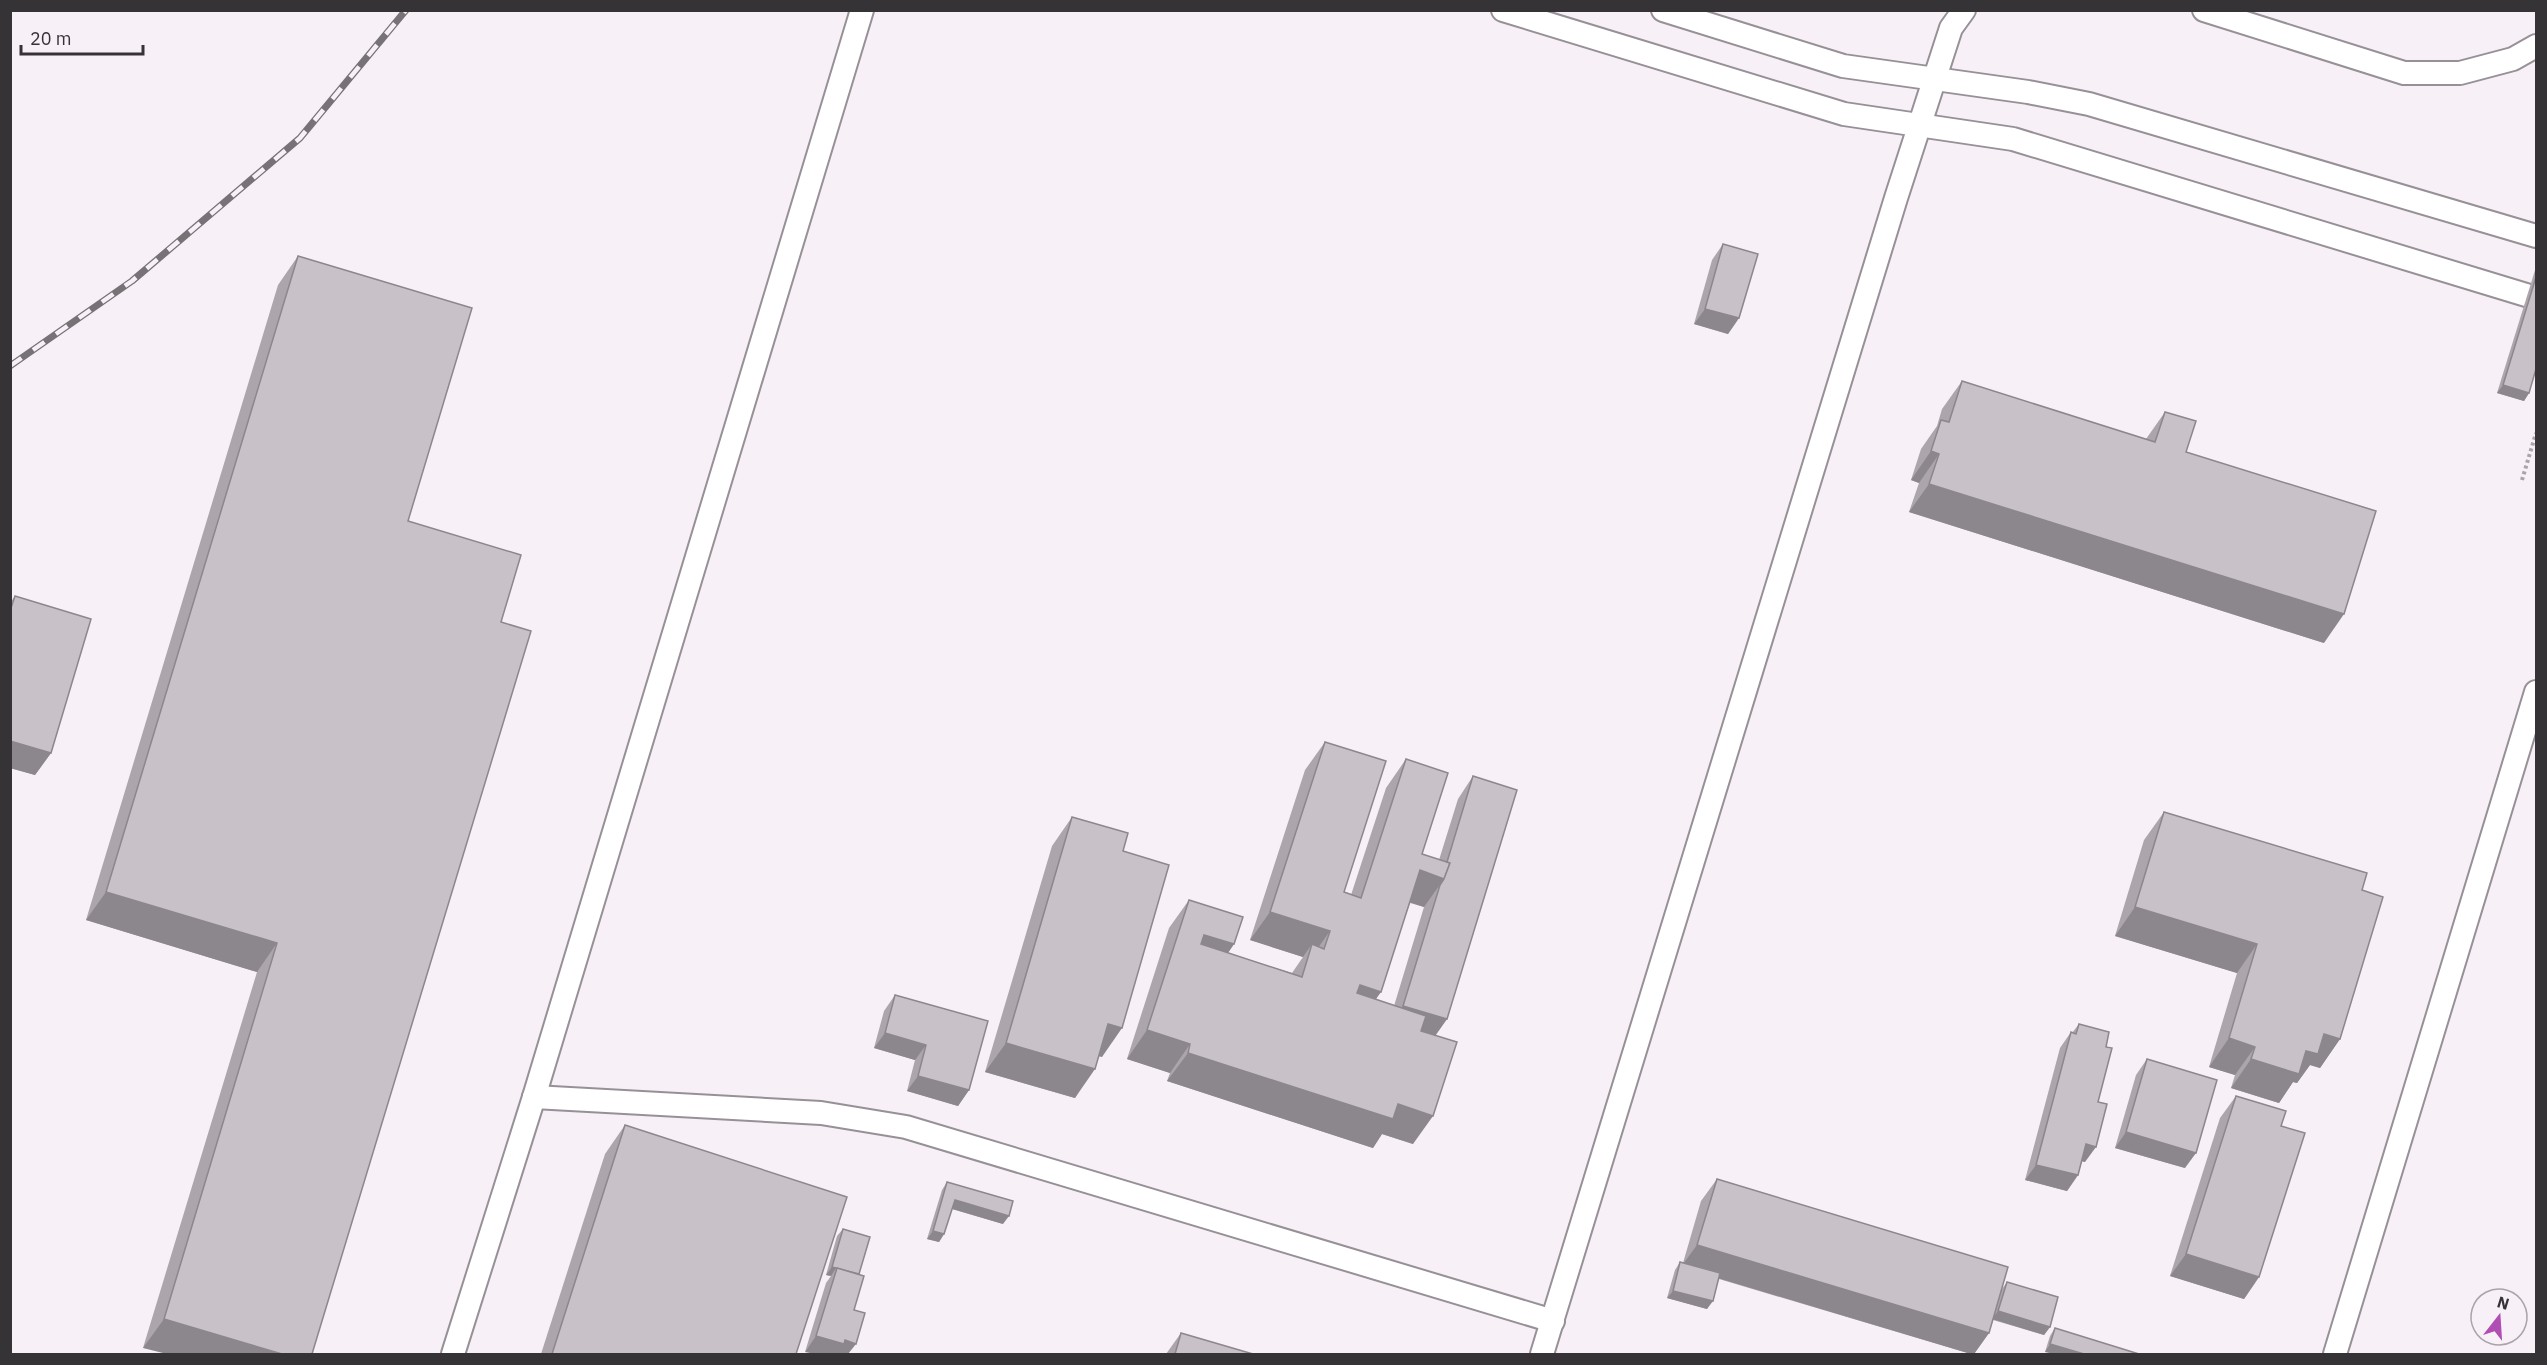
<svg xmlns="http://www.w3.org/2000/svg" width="2547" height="1365" font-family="'IBM Plex Sans',sans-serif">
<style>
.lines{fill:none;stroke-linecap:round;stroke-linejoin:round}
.service-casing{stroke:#979097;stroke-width:26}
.path{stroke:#a9a4a9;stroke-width:4;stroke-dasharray:3 3;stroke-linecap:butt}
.service{stroke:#fff;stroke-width:22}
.rail-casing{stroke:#767276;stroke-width:7}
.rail{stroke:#f7f0f7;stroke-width:4.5;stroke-dasharray:14;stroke-linecap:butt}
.wall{fill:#aca6ac;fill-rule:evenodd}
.shaded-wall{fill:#8c878c}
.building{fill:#c8c1c8;stroke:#8c878c;stroke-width:1.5}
</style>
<rect width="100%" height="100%" fill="#f7f0f7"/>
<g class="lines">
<g class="service-casing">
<g id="service">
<path d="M1503,10L1844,114L2013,139L2536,298"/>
<path d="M1663,10L1843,66L2028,92L2089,104L2536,236"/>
<path d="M2204,10L2404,73H2460L2513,59L2536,46"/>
<path d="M534,1097L821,1113L906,1127L1553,1321"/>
<path d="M453,1354L534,1097L862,10"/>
<path d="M1542,1354L1896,198L1951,28L1964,10"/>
<path d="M2335,1354L2536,692"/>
</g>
</g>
<path class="path" d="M2522,480L2536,433"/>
<use href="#service" class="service"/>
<g class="rail-casing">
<path id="rail" d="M10,366L132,281L300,138L406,10"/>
</g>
<use href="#rail" class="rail"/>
</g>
<g class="wall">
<path d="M1723,244L1739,318L1728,334L1694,324L1712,260Z"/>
<path d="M298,256L408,521L501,622L312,1354L143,1348L257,972L86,920L278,285Z"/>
<path d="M2536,267V369L2529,393L2524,401L2497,393Z"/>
<path d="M1962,381L2146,439L2165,412L2186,452L2324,643L1909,512L1919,483L1911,480L1921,449L1937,426L1942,409Z"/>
<path d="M15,596L51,753L35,775L10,768V603Z"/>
<path d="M1325,742L1344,892L1351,895L1386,788L1406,759L1422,854L1439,860L1458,799L1473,776L1447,1019L1435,1035L1413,1144L1382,1134L1373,1148L1167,1081L1170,1073L1127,1059L1169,928L1189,900L1234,944L1228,953L1292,973L1303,957L1250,940L1305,770ZM1410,903L1424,907L1394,1006L1376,999Z"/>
<path d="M2164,812L2362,890L2340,1039L2320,1068L2310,1065L2297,1083L2293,1082L2279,1103L2231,1088L2235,1075L2209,1067L2237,973L2115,936L2144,840Z"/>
<path d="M1072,817L1123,851L1102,1057L1099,1056L1075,1098L985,1072L1052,846Z"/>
<path d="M895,995L969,1090L958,1106L907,1091L915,1060L874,1048L884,1011Z"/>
<path d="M2079,1024L2106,1047L2098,1102L2085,1162L2082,1161L2078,1175L2067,1191L2025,1180L2060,1048L2071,1032L2072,1033Z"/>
<path d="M2147,1059L2185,1168L2115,1148L2136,1075Z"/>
<path d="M2236,1096L2281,1126L2259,1277L2244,1299L2170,1276L2220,1118Z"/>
<path d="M625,1125L796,1354H541L605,1154Z"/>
<path d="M1717,1179L2002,1289L2007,1282L2050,1327L2044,1335L1993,1320L1989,1333L1974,1354H1971L1719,1279L1707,1309L1667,1298L1675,1270L1680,1262L1683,1263L1701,1201Z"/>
<path d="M947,1182L1003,1224L952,1209L944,1234L939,1242L927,1239L942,1190Z"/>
<path d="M843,1229L859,1274L864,1276L805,1352L826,1283L831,1276L826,1275L837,1236Z"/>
<path d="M2055,1328L2139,1354L2045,1352L2050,1336Z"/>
<path d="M1181,1333L1253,1354H1166Z"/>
</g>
<g class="shaded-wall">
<path d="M1705,309L1739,318L1728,334L1694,324Z"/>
<path d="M2503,385L2529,393L2524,401L2497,393Z"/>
<path d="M1931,451L1939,454L1919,483L1911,480Z"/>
<path d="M1929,484L2344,614L2324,643L1909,512Z"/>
<path d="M10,741L51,753L35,775L10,768Z"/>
<path d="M1420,870L1444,879L1424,907L1400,899Z"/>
<path d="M106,892L277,943L257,972L86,920Z"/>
<path d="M2135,907L2257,944L2237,973L2115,936Z"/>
<path d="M1270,912L1330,931L1310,959L1312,944L1303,957L1250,940Z"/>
<path d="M1204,935L1234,944L1214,973L1184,963Z"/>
<path d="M1360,985L1381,992L1361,1020L1340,1014Z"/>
<path d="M1403,1006L1447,1019L1431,1042L1387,1028Z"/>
<path d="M1108,1024L1122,1028L1102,1057L1088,1053Z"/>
<path d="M1147,1030L1190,1044L1170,1073L1127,1059Z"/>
<path d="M885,1033L926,1045L915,1060L874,1048Z"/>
<path d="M2324,1034L2340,1039L2320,1068L2310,1065L2297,1083L2293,1082L2279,1103L2231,1088L2251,1059L2306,1051Z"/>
<path d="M2229,1038L2255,1047L2235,1075L2209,1067Z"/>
<path d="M1006,1043L1095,1069L1075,1098L985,1072Z"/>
<path d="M1188,1053L1398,1104L1433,1116L1413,1144L1382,1134L1373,1148L1167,1081Z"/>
<path d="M918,1076L969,1090L958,1106L907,1091Z"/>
<path d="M2126,1132L2196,1153L2185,1168L2115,1148Z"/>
<path d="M2086,1144L2096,1147L2085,1162L2076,1160Z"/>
<path d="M2036,1165L2078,1175L2067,1191L2025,1180Z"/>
<path d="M955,1200L1009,1216L1003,1224L949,1208Z"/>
<path d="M933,1231L944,1234L939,1242L927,1239Z"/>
<path d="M1697,1245L1989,1333L1974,1354H1971L1681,1267Z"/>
<path d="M2186,1254L2259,1277L2244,1299L2170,1276Z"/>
<path d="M832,1267L836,1268L831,1276L826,1275Z"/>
<path d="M1673,1291L1713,1301L1707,1309L1667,1298Z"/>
<path d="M1998,1311L2050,1327L2044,1335L1992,1319Z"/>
<path d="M164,1319L282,1354H167L143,1348Z"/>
<path d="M816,1336L845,1340L856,1344L848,1354H815L805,1352Z"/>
<path d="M2050,1344L2084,1354H2054L2045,1352Z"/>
</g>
<g class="building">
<path d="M1723,244L1758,254L1739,318L1705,309Z"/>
<path d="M298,256L472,308L408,521L521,555L501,622L531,631L312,1354H282L164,1319L277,943L106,892Z"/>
<path d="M2536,277V369L2529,393L2503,385Z"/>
<path d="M1962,381L2155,442L2165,412L2196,421L2186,452L2376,511L2344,614L1929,484L1939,454L1931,451L1941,420L1949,422Z"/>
<path d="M15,596L91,619L51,753L10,741V611Z"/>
<path d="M1325,742L1386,761L1344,892L1361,898L1406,759L1448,773L1422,854L1450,863L1444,879L1420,870L1381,992L1360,985L1357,993L1426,1016L1421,1031L1457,1042L1433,1116L1398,1104L1393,1119L1188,1053L1190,1044L1147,1030L1189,900L1243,917L1234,944L1204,935L1201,944L1302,977L1312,944L1324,949L1330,931L1270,912Z"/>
<path d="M1473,776L1517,790L1447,1019L1403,1006L1440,885L1444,879L1450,863L1447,862Z"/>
<path d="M2164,812L2367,873L2362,890L2383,897L2340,1039L2324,1034L2318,1054L2306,1051L2299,1074L2251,1059L2255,1047L2229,1038L2257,944L2135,907Z"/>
<path d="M1072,817L1128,833L1123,851L1169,865L1122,1028L1108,1024L1095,1069L1006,1043Z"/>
<path d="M895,995L988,1021L969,1090L918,1076L926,1045L885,1033Z"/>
<path d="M2079,1024L2109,1032L2106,1047L2112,1048L2098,1102L2107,1104L2096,1147L2086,1144L2078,1175L2036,1165L2071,1032L2076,1034Z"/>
<path d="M2147,1059L2217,1080L2196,1153L2126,1132Z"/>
<path d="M2236,1096L2286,1111L2281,1126L2305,1133L2259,1277L2186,1254Z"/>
<path d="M625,1125L847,1197L796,1354H552Z"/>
<path d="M1717,1179L2008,1267L1989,1333L1697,1245Z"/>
<path d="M947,1182L1013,1201L1009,1216L955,1200L944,1234L933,1231Z"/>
<path d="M843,1229L870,1237L859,1274L832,1267Z"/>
<path d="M1680,1262L1720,1273L1713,1301L1673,1291Z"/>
<path d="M837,1268L864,1276L854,1310L865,1313L856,1344L845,1340L844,1344L816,1336Z"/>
<path d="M2007,1282L2058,1297L2050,1327L1998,1311Z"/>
<path d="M2055,1328L2139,1354H2084L2050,1344Z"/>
<path d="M1181,1333L1253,1354H1175Z"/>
</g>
<rect width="2547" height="1365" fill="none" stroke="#353335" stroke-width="24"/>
<g transform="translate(2499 1317) rotate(17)"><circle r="28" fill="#f7f0f7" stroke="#a9a4a9" stroke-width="1.5"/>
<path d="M0-4.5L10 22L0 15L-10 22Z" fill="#b04eb4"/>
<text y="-9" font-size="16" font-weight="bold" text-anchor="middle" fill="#353335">N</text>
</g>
<path d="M21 45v9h122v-9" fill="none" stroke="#353335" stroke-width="3"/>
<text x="30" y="45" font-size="18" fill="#353335" stroke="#f7f0f7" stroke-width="4.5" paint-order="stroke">20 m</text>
</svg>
